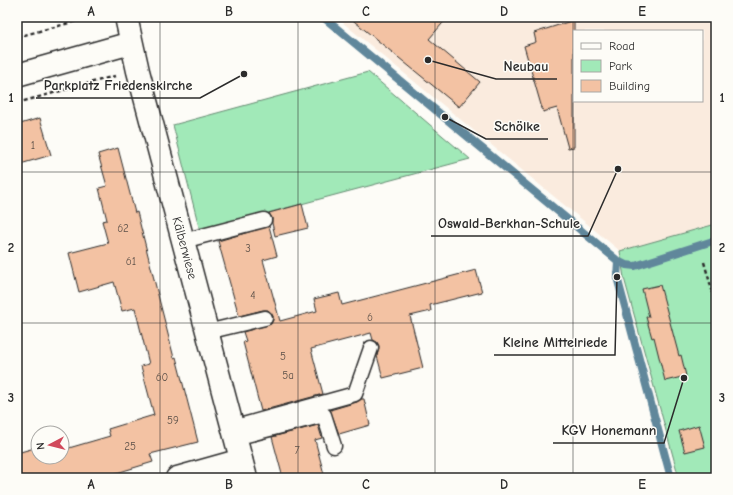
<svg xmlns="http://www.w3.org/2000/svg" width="733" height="495" font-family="'Comic Neue',sans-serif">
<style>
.built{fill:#faebde;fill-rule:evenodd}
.green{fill:#a1e9b8;stroke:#668a72}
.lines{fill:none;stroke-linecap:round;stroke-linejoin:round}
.stream{stroke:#60879b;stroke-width:8}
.building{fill:#f3c2a3;stroke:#2b2b2b}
.service-casing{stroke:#2b2b2b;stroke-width:17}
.minor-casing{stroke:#2b2b2b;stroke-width:25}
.path{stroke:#2b2b2b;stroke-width:2.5;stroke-dasharray:4 3;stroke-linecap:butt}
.service{stroke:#fdfcf7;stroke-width:14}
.minor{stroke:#fdfcf7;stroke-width:22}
.grid{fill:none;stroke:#2b2b2b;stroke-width:1;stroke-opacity:0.55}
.labels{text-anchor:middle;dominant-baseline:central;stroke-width:3;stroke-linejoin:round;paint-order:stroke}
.number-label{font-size:11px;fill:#5d5149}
.street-label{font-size:13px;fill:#2b2b2b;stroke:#fdfcf7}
.leader{fill:none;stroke:#2b2b2b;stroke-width:1.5}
.callout-dot{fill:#2b2b2b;stroke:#fdfcf7;stroke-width:1.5}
.callout-label{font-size:14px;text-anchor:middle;font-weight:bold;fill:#2b2b2b;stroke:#fdfcf7;stroke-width:3;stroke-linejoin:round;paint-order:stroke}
.neatline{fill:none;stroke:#2b2b2b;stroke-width:1.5}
.grid-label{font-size:13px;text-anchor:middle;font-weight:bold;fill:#2b2b2b}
</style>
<rect width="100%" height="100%" fill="#fdfcf7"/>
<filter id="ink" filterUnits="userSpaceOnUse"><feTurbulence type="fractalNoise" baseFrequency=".025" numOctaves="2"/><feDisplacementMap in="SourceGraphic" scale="8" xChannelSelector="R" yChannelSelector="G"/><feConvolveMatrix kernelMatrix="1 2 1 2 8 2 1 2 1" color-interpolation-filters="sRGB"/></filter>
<g filter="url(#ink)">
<path class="built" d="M336,17H716V224L620,251ZM574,31H702V101H574Z"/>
<g class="green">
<path d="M368,72L470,159L200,231L173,125Z"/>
<path d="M716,224V478H679L624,278L620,251Z"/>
</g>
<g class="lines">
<g class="stream">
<path d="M323,17L618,261L626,265L635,266L716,240"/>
<path d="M618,261L617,277L671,478"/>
</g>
</g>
<g class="building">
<path d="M349,17H448L429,39L480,82L459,107Z"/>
<path d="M574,20V147L568,148L557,108L543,112L524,46L536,42L534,33Z"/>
<path d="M40,118L51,155L17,165V125Z"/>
<path d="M118,148L135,213L137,212L174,358L176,357L198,442L150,454L153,462L100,478H17V453L38,447V457H62V450L110,436L108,429L154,415L141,366L149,364L135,308L122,311L114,282L79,292L69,253L108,243L102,221L107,220L99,188L107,186L98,154Z"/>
<path d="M302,204L308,228L275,236L272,223V218L269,213Z"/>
<path d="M269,226L277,256L263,260L280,321L317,311L314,299L339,293L342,305L476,270L482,292L430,305L431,311L410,316L423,368L383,378L377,356L379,346L377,342L373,340L371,333L311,349L323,394L261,411L243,342L246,341L243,332L271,324L273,320V316L268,310H263L239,316L218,241Z"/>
<path d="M660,285L679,356L681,355L686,376L665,381L654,337L652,338L646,317H649L642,289Z"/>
<path d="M361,399H364L370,425L339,434L330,410L357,402Z"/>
<path d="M318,425L322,438L315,440L325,478H283L272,437Z"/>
<path d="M699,425L705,447L685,452L679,431Z"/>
</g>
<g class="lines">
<g class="service-casing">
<g id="service">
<path d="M183,241L264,220"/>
<path d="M207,332L265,318"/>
<path d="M232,428L355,394L371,348"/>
<path d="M235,438L324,415L334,446"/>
</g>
</g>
<g class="minor-casing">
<g id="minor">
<path d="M126,17L138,71L246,478"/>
<path d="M17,75L131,43"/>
<path d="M177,478L241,460"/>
</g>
</g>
<g class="path">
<path d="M17,37L92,17"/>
<path d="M17,103L115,76"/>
<path d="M704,262L716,304"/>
<path d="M144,478L153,476"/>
</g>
<use href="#service" class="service"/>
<use href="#minor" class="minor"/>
</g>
</g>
<path class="grid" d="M160,17V478M298,17V478M435,17V478M573,17V478M17,172H716M17,323H716"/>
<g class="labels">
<g class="number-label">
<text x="33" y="145">1</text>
<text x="123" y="228">62</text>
<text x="248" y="248">3</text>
<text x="131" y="261">61</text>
<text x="253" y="295">4</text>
<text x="370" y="317">6</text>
<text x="283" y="356">5</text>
<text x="288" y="375">5a</text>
<text x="162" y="377">60</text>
<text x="173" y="420">59</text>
<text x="130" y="446">25</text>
<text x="297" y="450">7</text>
</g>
<g class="street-label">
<text transform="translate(185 248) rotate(75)">Kälberwiese</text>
</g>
</g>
<path class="leader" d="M428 60L496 79H557M244 74L200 98H36M445 117L486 139H548M618 169L588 236H431M617 277L615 355H494M684 378L664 443H553"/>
<g class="callout-dot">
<circle cx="428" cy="60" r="4"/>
<circle cx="244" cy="74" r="4"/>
<circle cx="445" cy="117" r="4"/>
<circle cx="618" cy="169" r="4"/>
<circle cx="617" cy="277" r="4"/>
<circle cx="684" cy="378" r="4"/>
</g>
<g class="callout-label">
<text x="526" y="71">Neubau</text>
<text x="118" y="90">Parkplatz Friedenskirche</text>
<text x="517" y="131">Schölke</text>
<text x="509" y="228">Oswald-Berkhan-Schule</text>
<text x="555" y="347">Kleine Mittelriede</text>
<text x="609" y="435">KGV Honemann</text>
</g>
<rect width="733" height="495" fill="none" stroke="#fdfcf7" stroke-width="44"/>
<rect x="573" y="30" width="130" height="72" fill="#fdfcf7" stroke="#a9a8a5"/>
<rect x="581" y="43" width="20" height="6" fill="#fdfcf7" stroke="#a9a8a5"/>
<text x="609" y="50" font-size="12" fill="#2b2b2b">Road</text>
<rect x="581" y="60" width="20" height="12" fill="#a1e9b8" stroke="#a9a8a5"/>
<text x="609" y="70" font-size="12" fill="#2b2b2b">Park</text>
<rect x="581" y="80" width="20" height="12" fill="#f3c2a3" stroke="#a9a8a5"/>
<text x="609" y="90" font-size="12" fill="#2b2b2b">Building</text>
<g transform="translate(50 445) rotate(263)"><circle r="19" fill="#fdfcf7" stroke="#a9a8a5"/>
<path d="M0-3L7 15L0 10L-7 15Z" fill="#d1495b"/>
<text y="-6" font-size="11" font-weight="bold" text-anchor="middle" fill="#2b2b2b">N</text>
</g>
<rect x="22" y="22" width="689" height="451" class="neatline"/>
<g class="grid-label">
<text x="91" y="16">A</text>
<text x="229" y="16">B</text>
<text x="366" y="16">C</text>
<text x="504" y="16">D</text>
<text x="642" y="16">E</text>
<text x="11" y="102">1</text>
<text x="722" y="102">1</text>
<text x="11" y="252">2</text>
<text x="722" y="252">2</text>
<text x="11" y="402">3</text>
<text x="722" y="402">3</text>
<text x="91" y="489">A</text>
<text x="229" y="489">B</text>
<text x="366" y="489">C</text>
<text x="504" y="489">D</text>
<text x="642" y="489">E</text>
</g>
</svg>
